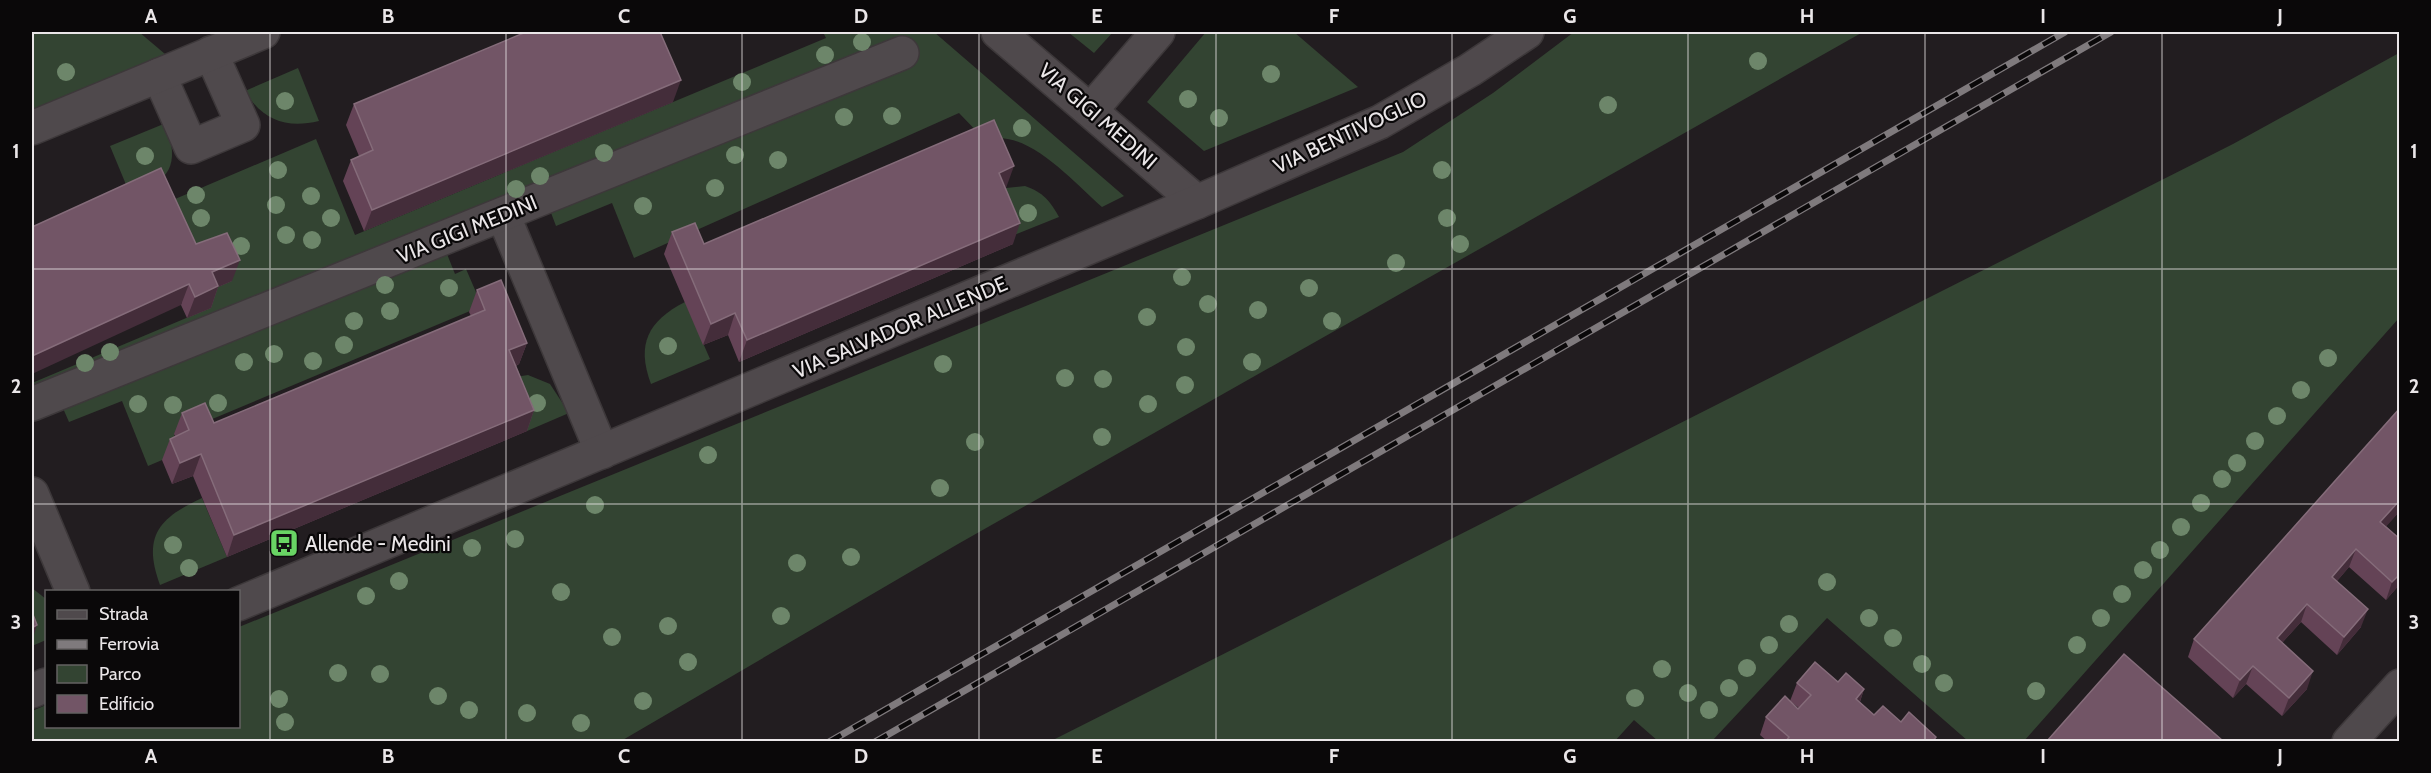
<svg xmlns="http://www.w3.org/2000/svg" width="2431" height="773" font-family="Cabin,sans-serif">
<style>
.green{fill:#334432}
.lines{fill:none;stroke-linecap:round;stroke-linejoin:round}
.minor-casing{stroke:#3d383a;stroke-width:36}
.minor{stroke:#4f494c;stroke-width:33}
.rail-casing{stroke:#7f7a7d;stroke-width:7}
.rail{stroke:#0a0809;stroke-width:4.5;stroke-dasharray:14;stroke-linecap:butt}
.tree{fill:#6d866a}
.wall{fill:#644356}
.shaded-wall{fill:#442d3a}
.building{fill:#725566;stroke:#856c7a;stroke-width:1.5}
.grid{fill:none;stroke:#eae6e8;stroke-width:1.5;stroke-opacity:0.55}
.labels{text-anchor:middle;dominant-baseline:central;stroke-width:4.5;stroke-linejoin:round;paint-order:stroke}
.street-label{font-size:21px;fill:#eae6e8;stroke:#0a0809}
.poi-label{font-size:21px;fill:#eae6e8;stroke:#0a0809;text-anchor:start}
.neatline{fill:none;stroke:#eae6e8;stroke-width:2}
.grid-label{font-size:20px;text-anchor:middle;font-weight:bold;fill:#eae6e8}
</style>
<rect width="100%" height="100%" fill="#221d20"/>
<g class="green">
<path d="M32,32H139L165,54L32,110Z"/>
<path d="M823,32H934L1124,196L1102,207C1075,184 1025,125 986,141L959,113L634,258L612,203L556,226L545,197L447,254L455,274L466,269L482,306L174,435L181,452L148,466L122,401L69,422L62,406L32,404V383L210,308L161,205L316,139L355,235L826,38Z"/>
<path d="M1068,32H1113L1094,53Z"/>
<path d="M1206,32H1294L1358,87L1204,151L1147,102Z"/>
<path d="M1574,32H1863L958,544L621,741H32V711L46,705V726H238L239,627L1403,152L1493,93Z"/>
<path d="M2399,53V318L2024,741H1968L1827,618L1712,741H1658L1634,720L1614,742L1051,741L2233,144Z"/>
<path d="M298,68L319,121C286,129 262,120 245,91Z"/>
<path d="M166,123C180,168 170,177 132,199L110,146Z"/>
<path d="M1025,186C1043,192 1050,201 1059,217L1009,237L991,194L1006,188Z"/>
<path d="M685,302L710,359L651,384C636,344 648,321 685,302Z"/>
<path d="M528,375L550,384L569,413L527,431L515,377Z"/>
<path d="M202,498L227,557L160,585C142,536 159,518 202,498Z"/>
<path d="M32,588L46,599V640L32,646Z"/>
</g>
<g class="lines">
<g class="minor-casing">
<g id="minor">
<path d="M998,32L1197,202"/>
<path d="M159,75L191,147L243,125L211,53"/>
<path d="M1091,110L1158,32"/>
<path d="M32,128L263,32"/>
<path d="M509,229L602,452"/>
<path d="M32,404L902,53"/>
<path d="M32,494L73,592"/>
<path d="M238,604L1197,202L1380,122L1470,70L1527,32"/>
<path d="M32,691L46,685"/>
<path d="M2349,742L2400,686"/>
</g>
</g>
<use href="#minor" class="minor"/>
<g class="rail-casing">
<g id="rail">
<path d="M829,742L2065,32"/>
<path d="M875,742L2111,32"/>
</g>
</g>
<use href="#rail" class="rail"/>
</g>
<g class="tree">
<circle cx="862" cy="42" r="9"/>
<circle cx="825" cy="55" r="9"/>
<circle cx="1758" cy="61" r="9"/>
<circle cx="66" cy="72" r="9"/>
<circle cx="1271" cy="74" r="9"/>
<circle cx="742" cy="82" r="9"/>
<circle cx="1188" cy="99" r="9"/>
<circle cx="285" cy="101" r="9"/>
<circle cx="1608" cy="105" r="9"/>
<circle cx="892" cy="116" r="9"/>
<circle cx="844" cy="117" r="9"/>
<circle cx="1219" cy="118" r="9"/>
<circle cx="1022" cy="128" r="9"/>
<circle cx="604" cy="153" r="9"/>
<circle cx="735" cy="155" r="9"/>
<circle cx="145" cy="156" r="9"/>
<circle cx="778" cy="160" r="9"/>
<circle cx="278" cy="170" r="9"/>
<circle cx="1442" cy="170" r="9"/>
<circle cx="540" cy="176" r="9"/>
<circle cx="715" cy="188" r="9"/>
<circle cx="516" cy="189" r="9"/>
<circle cx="196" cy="195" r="9"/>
<circle cx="311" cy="196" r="9"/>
<circle cx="276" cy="205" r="9"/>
<circle cx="643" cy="206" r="9"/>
<circle cx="1028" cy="213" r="9"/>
<circle cx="201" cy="218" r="9"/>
<circle cx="331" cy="218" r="9"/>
<circle cx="1447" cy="218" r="9"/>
<circle cx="286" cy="235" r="9"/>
<circle cx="312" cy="240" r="9"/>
<circle cx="1460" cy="244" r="9"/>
<circle cx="241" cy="246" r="9"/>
<circle cx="1396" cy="263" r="9"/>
<circle cx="1182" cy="277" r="9"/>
<circle cx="385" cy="285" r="9"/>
<circle cx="449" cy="288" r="9"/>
<circle cx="1309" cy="288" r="9"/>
<circle cx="1208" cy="304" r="9"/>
<circle cx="1258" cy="310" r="9"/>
<circle cx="390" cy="311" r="9"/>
<circle cx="1147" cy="317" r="9"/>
<circle cx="354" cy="321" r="9"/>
<circle cx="1332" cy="321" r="9"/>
<circle cx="344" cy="345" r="9"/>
<circle cx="668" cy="346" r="9"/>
<circle cx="1186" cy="347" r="9"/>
<circle cx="110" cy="352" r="9"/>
<circle cx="274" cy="354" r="9"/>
<circle cx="2328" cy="358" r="9"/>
<circle cx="313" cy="361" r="9"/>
<circle cx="244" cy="362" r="9"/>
<circle cx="1252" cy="362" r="9"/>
<circle cx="85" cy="363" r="9"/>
<circle cx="943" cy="364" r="9"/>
<circle cx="1065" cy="378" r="9"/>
<circle cx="1103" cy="379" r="9"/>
<circle cx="1185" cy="385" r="9"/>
<circle cx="2301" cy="390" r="9"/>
<circle cx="218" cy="403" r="9"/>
<circle cx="537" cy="403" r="9"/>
<circle cx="138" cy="404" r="9"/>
<circle cx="1148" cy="404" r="9"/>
<circle cx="173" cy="405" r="9"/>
<circle cx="2277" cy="416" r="9"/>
<circle cx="1102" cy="437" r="9"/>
<circle cx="2255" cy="441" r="9"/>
<circle cx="975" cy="442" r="9"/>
<circle cx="708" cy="455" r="9"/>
<circle cx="2237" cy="463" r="9"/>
<circle cx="2222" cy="479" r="9"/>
<circle cx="940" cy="488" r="9"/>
<circle cx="2201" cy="503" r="9"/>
<circle cx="595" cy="505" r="9"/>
<circle cx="2181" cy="527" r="9"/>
<circle cx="515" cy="539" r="9"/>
<circle cx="173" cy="545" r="9"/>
<circle cx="472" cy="548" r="9"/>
<circle cx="2160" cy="550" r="9"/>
<circle cx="851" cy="557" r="9"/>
<circle cx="797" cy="563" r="9"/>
<circle cx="189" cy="568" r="9"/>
<circle cx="2143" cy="570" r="9"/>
<circle cx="399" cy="581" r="9"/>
<circle cx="1827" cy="582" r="9"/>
<circle cx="561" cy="592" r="9"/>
<circle cx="2122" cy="594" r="9"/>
<circle cx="366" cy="596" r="9"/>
<circle cx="781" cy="616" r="9"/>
<circle cx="1869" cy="618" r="9"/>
<circle cx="2101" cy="618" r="9"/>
<circle cx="1789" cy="624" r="9"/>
<circle cx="668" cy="626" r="9"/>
<circle cx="612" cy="637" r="9"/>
<circle cx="1893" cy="638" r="9"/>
<circle cx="1769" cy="645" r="9"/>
<circle cx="2077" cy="645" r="9"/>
<circle cx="688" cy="662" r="9"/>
<circle cx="1922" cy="664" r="9"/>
<circle cx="1747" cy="668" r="9"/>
<circle cx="1662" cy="669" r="9"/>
<circle cx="338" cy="673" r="9"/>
<circle cx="380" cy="674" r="9"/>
<circle cx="1944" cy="683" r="9"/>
<circle cx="1729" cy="688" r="9"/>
<circle cx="2036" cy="691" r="9"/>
<circle cx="1688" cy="693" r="9"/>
<circle cx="438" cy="696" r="9"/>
<circle cx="1635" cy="698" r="9"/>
<circle cx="279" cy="699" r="9"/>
<circle cx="643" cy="701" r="9"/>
<circle cx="469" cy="710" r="9"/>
<circle cx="1709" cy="710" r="9"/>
<circle cx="527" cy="713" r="9"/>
<circle cx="285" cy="722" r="9"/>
<circle cx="581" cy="723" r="9"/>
</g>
<g class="wall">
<path d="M673,102L364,231L343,181L351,160L359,156L346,125L354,104Z"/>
<path d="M1005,188L1013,244L739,362L728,335L703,345L664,254L672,232L704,244Z"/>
<path d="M196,244L232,281L218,287L211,308L187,318L181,305Z"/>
<path d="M477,290L527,343L519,364L516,366L534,410L527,431L227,557L193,476L172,484L162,460L170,439L175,436L174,434L182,413L214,423L471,316L469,312Z"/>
<path d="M2400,408V511L2386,526L2400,539V584L2386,600L2349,567L2337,581L2361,627L2337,655L2301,622L2282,643L2307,689L2282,716L2246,684L2233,698L2188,657L2194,639Z"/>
<path d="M1838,682L1864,689L1860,702L1874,715L1901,722L1935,741H1767L1760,735L1766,717L1799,708L1790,701L1797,683Z"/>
</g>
<g class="shaded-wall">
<path d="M681,80L673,102L364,231L372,210Z"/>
<path d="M1014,166L1006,188L999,173Z"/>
<path d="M1020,223L1013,244L739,362L747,340Z"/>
<path d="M240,260L232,281L218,287L211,308L187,318L195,297L212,272Z"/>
<path d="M189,284L181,305L32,374V356Z"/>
<path d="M735,313L728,335L703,345L711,324Z"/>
<path d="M527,343L519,364L501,372L509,350Z"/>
<path d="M534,410L527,431L227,557L234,535Z"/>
<path d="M201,454L193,476L172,484L180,463Z"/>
<path d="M2400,500V511L2374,540L2380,522Z"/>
<path d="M2356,549L2349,567L2325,595L2332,577Z"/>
<path d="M2400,574V584L2386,600L2392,582Z"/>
<path d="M2307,604L2301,622L2270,656L2277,638Z"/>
<path d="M2368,609L2361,627L2337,655L2344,637Z"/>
<path d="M37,625L32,641V628Z"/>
<path d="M2253,666L2246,684L2233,698L2240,680Z"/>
<path d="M2313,671L2307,689L2282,716L2289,698Z"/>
<path d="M1864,689L1858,707L1856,699Z"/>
</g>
<g class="building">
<path d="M526,32H660L681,80L372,210L351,160L373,150L354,104Z"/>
<path d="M994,120L1014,166L999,173L1020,223L747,340L735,313L711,324L672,232L695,223L704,244Z"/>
<path d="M161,168L196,244L227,233L240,260L212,272L218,286L195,297L189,284L32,356V227Z"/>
<path d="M501,280L527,343L509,350L534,410L234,535L201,454L180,463L170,439L189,430L182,413L205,403L214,423L485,310L477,290Z"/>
<path d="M2400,408V500L2380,522L2400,539V574L2392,582L2356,549L2332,577L2368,609L2344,637L2307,604L2277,638L2313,671L2289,698L2253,666L2240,680L2194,639Z"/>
<path d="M32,612L37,625L32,628Z"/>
<path d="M2124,654L2223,741H2047Z"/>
<path d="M1815,662L1838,682L1846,673L1864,689L1856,699L1874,715L1883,706L1901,722L1909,712L1936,737L1933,741H1786L1789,737L1766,717L1785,696L1798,709L1811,695L1797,683Z"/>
</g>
<path class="grid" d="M270,32V742M506,32V742M742,32V742M979,32V742M1216,32V742M1452,32V742M1688,32V742M1925,32V742M2162,32V742M32,269H2400M32,504H2400"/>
<defs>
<g id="bus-square" transform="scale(1.5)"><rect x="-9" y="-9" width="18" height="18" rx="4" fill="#69d464" stroke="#0a0809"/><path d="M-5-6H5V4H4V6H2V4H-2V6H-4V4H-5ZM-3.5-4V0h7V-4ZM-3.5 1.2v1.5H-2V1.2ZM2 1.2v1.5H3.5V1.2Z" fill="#111"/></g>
</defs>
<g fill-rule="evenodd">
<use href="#bus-square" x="284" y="543"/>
</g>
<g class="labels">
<g class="street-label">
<text transform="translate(1098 116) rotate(41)">VIA GIGI MEDINI</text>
<text transform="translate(1350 132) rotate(-25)">VIA BENTIVOGLIO</text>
<text transform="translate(467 229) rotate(-22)">VIA GIGI MEDINI</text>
<text transform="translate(900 327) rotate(-23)">VIA SALVADOR ALLENDE</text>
</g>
<g class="poi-label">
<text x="305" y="543">Allende - Medini</text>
</g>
</g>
<rect width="2431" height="773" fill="none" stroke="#0a0809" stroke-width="66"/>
<rect x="45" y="590" width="195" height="138" fill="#0a0809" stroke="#646162" stroke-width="1.5"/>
<rect x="57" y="610" width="30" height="9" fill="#4f494c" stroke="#646162" stroke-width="1.5"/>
<text x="99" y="620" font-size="18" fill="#eae6e8">Strada</text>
<rect x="57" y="640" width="30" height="9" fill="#7f7a7d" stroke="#646162" stroke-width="1.5"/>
<text x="99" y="650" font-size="18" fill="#eae6e8">Ferrovia</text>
<rect x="57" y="665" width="30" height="18" fill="#334432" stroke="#646162" stroke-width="1.5"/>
<text x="99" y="680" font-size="18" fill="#eae6e8">Parco</text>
<rect x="57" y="695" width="30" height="18" fill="#725566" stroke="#646162" stroke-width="1.5"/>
<text x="99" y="710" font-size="18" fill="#eae6e8">Edificio</text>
<rect x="33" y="33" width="2365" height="707" class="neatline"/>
<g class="grid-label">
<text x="151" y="23">A</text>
<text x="388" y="23">B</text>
<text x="624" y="23">C</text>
<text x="861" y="23">D</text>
<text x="1097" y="23">E</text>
<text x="1334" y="23">F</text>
<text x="1570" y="23">G</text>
<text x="1807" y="23">H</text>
<text x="2043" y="23">I</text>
<text x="2280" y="23">J</text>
<text x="16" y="158">1</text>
<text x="2414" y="158">1</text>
<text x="16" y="393">2</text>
<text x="2414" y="393">2</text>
<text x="16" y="629">3</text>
<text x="2414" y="629">3</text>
<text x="151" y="763">A</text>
<text x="388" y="763">B</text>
<text x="624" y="763">C</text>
<text x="861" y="763">D</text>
<text x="1097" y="763">E</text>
<text x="1334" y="763">F</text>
<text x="1570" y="763">G</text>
<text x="1807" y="763">H</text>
<text x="2043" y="763">I</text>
<text x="2280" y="763">J</text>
</g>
</svg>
